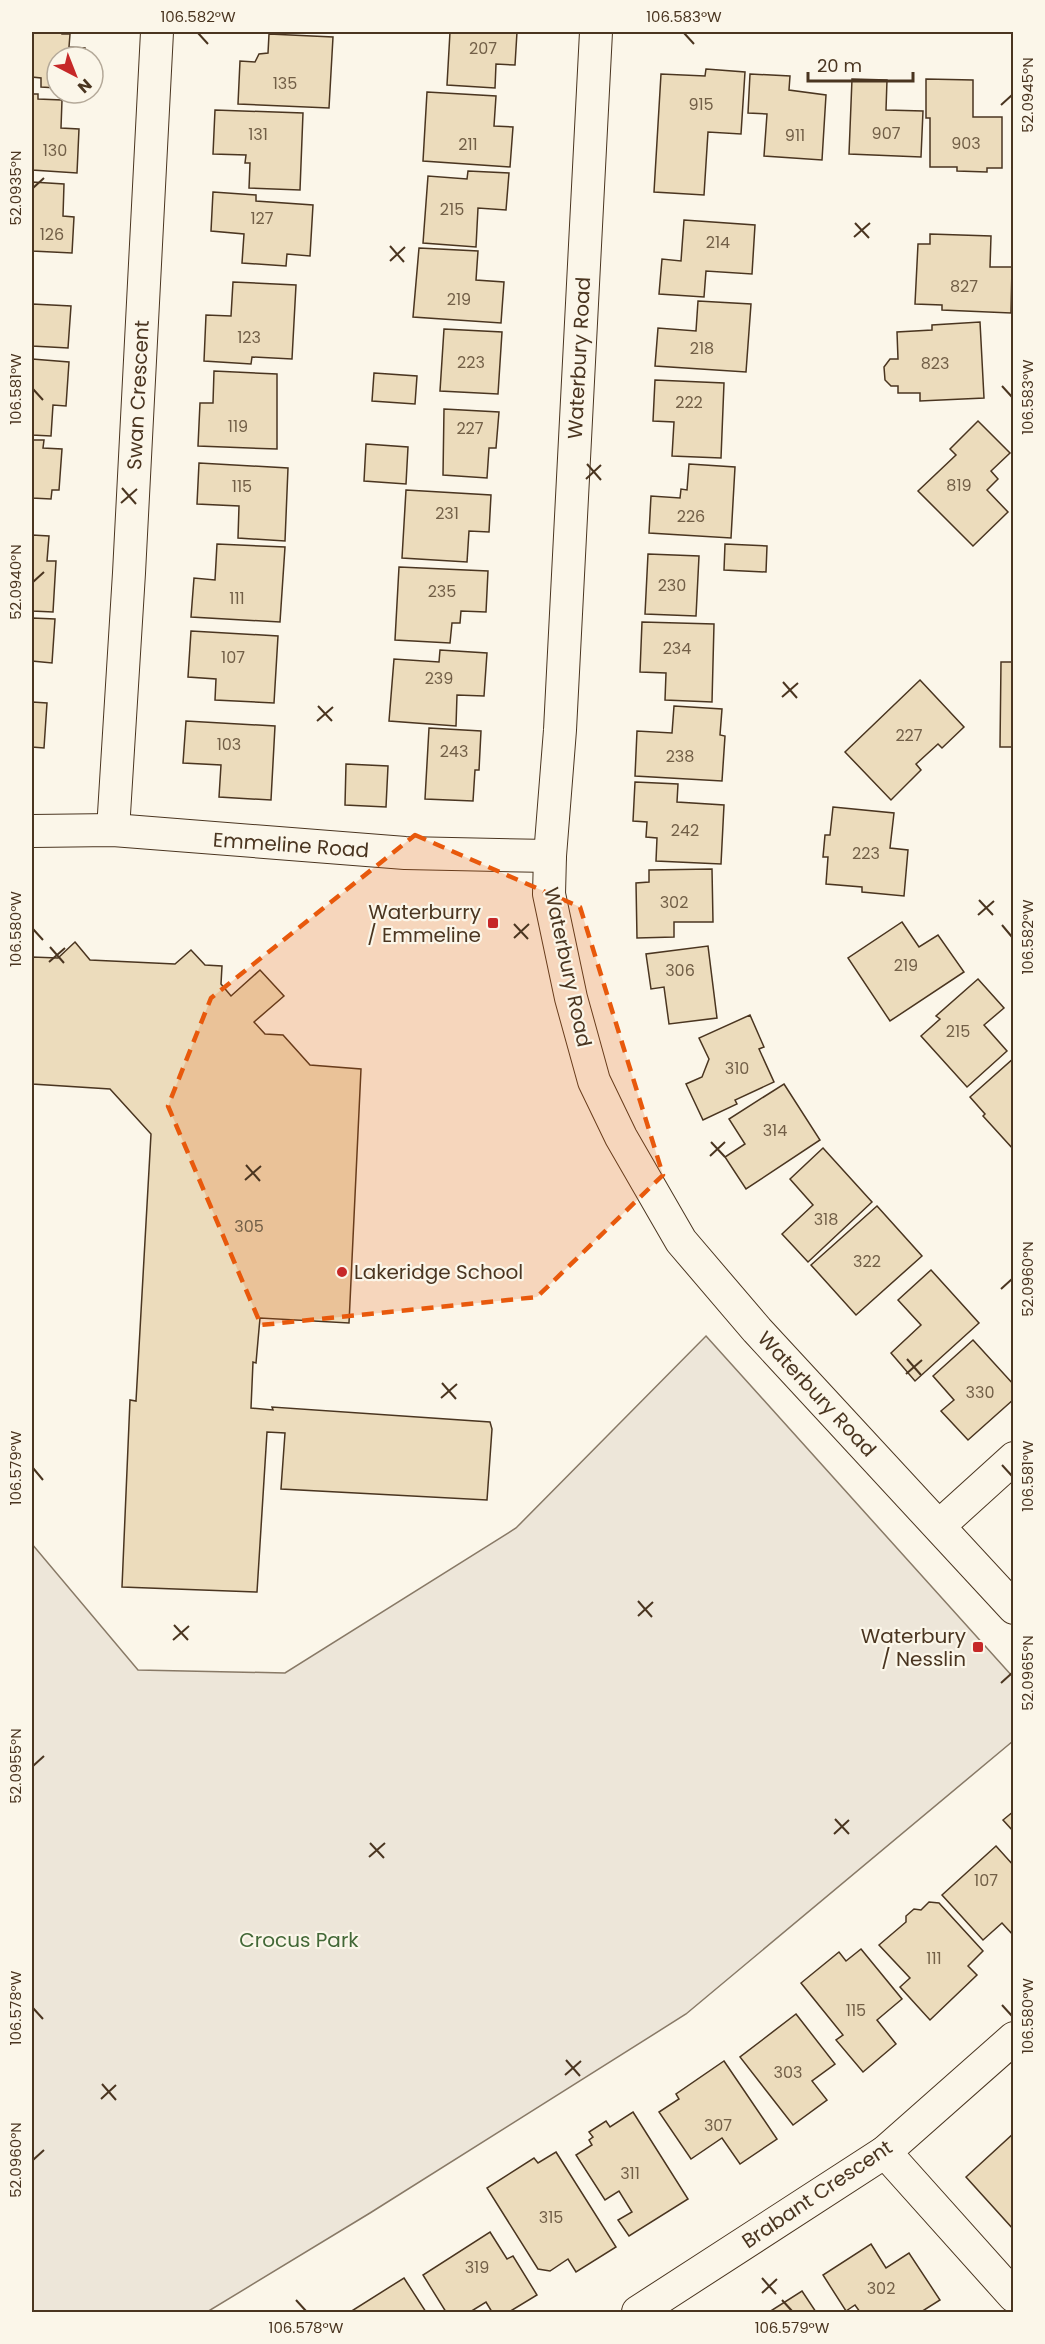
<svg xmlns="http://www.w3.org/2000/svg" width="1045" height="2344" font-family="Poppins,sans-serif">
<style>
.green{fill:#ede6d9;stroke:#887966;stroke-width:1.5}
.building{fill:#ecdcbc;stroke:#4a3520;stroke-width:1.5}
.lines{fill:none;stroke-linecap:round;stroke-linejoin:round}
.minor-casing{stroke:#4a3520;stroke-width:34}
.minor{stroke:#fbf6e9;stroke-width:32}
.marked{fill:#e8590c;fill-opacity:0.2;stroke:#e8590c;stroke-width:4.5;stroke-dasharray:12 8;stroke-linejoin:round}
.ticks{fill:none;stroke:#4a3520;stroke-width:2}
.poi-dot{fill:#c62828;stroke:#fbf6e9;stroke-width:2}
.labels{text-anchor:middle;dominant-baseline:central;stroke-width:4.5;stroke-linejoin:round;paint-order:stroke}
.number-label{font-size:16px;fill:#725f47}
.street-label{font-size:20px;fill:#4a3520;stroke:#fbf6e9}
.poi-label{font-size:20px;fill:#4a3520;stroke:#fbf6e9;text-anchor:end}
.park-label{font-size:20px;fill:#436837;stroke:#fbf6e9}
.neatline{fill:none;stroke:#4a3520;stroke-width:2}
.ticks-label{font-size:15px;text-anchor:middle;fill:#4a3520}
</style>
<rect width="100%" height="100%" fill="#fbf6e9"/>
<path class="green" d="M706,1336L1013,1677V1741L686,2014L370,2213L207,2312H32V1544L138,1670L285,1673L516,1528Z"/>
<g class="building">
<path d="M32,32H62V34H70L69,47L85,48L84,57H57V88L41,87V78L32,77Z"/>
<path d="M450,32H517L515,65L496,64L495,88L447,85Z"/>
<path d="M269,34L333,37L329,108L238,104L240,61L255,62L259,54L268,53Z"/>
<path d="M706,69L745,72L741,134L708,132L704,195L654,192L661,74L705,76Z"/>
<path d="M750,74L790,76L789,90L826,95L822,160L764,156L767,114L748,113Z"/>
<path d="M852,79L887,80L886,110L923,111L921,157L849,154Z"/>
<path d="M926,79L973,80V117H1002V168H987V172L957,171V167H930V118H926Z"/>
<path d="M427,92L496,96L494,126L513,127L510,167L423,161Z"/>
<path d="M32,94H38V99L62,100L61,128L79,129L77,173L32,170Z"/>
<path d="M215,110L303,113L300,190L249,188L250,163H245L246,155L213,154Z"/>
<path d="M468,171L509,173L506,210L478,208L476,247L423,243L428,176L467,179Z"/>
<path d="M32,182L64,184L63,216L74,217L72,253L32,251Z"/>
<path d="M213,192L256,195V201L313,205L310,256L287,254L286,266L242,263L244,234L211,231Z"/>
<path d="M684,220L755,225L752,274L706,271L704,297L659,294L662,259L681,261Z"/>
<path d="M930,234L991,236L990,267H1012L1011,313L942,310V305L915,304L918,244H930Z"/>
<path d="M419,248L478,251L476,280L504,282L501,323L413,317Z"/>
<path d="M233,282L296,285L292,359L252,357L251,364L204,361L206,315L231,316Z"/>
<path d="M698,301L751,304L746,372L655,366L658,328L696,331Z"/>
<path d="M32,304L71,306L68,348L32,346Z"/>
<path d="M980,322L984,398L920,401V393H898V386H891L885,380L884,367L890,359H898L897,332L932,330V325Z"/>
<path d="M444,329L502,332L498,394L440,391Z"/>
<path d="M32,359L69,362L66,406L53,405L51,436L32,435Z"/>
<path d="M214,371L277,374V449L198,446L200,403H213Z"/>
<path d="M374,373L417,376L415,404L372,401Z"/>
<path d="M655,380L724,383L721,458L672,456L674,422L653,421Z"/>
<path d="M444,409L499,412L496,448H489L487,478L443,475Z"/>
<path d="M978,421L1010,453L991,471L998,479L987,490L1008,512L973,546L918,491L956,455L950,449Z"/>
<path d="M32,440H44L43,448L62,449L59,490H52L51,499L32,498Z"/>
<path d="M366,444L408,447L406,484L364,481Z"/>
<path d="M199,463L288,468L285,541L238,538L239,506L197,504Z"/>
<path d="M689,464L735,467L731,538L649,533L651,496L680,498L681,489L687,490Z"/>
<path d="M406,490L491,495L489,532L469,531L467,562L402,558Z"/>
<path d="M32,535L49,536L47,561H56L53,612L32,611Z"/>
<path d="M217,544L285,547L280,622L191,617L194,578L215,580Z"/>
<path d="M725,544L767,546L766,572L724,570Z"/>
<path d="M648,554L699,556L696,616L645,614Z"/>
<path d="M399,567L488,571L486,612L461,611L460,623H452L450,643L395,640Z"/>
<path d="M32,618L55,619L52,663L32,661Z"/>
<path d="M642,622L714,624L712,702L665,700L666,673L640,672Z"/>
<path d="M191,631L278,636L274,703L215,700L216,679L188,677Z"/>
<path d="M440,650L487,653L484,696L457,695L456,726L389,721L394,659L439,662Z"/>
<path d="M1001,662H1014V747H1000Z"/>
<path d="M920,680L964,727L942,748L938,744L916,764L921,770L891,800L845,752Z"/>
<path d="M32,702L47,703L44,748L32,747Z"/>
<path d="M674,706L722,709L720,735L725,736L722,781L635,776L637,731L672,733Z"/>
<path d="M186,721L275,726L271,800L219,797L221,765L183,763Z"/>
<path d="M429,728L481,731L479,770H475L473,801L425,799Z"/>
<path d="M346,764L388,766L386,807L345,805Z"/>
<path d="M635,782L678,784L677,802L724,805L721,864L656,861L657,838L646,837L647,822L633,821Z"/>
<path d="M833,807L894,813L890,848L908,850L904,896L862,892V887L826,884L828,857H823L825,835H830Z"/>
<path d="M712,869L713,922H674V937L637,938L636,883L649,882V870Z"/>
<path d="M902,922L919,947L938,935L964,972L890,1021L848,958Z"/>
<path d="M75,942L90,960L175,964L191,950L205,965L222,966L221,984L231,996L260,970L284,996L254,1022L265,1034L283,1035L310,1065L361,1069L349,1323L260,1318L256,1363L253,1362L251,1408L273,1410L272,1407L490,1422L492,1429L487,1500L281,1489L285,1433L267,1432L257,1592L122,1587L130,1400L136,1401L151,1134L110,1089L32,1084V957L58,958Z"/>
<path d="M708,946L717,1018L669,1024L664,987L651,989L646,954Z"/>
<path d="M978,979L1004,1008L984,1025L1007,1051L967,1087L921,1036L940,1019L936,1016Z"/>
<path d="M750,1015L764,1047L759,1049L774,1082L735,1100L737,1104L703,1120L686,1084L702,1077L709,1059L699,1038Z"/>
<path d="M1014,1058V1150L983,1116L985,1114L970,1097Z"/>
<path d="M784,1084L820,1140L746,1189L725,1157L745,1144L729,1119Z"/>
<path d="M823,1148L872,1202L808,1262L782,1234L813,1205L790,1179Z"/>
<path d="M877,1206L922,1256L856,1315L811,1265Z"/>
<path d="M931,1270L979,1323L915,1381L891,1353L921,1325L898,1300Z"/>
<path d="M973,1340L1014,1385V1399L968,1440L941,1411L954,1400L933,1376Z"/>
<path d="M1014,1811V1832L1003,1820Z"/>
<path d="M996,1846L1014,1866V1936L1002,1923L983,1940L942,1895Z"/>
<path d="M929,1902L939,1903L983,1951L968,1966L977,1975L930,2020L900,1987L910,1978L879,1945L906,1922V1916L914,1909L921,1910Z"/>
<path d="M861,1949L902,1999L877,2020L896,2044L863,2072L836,2040L843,2035L801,1983L839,1952L846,1961Z"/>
<path d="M796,2014L835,2064L812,2081L827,2100L793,2125L740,2057Z"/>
<path d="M724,2061L777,2139L740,2164L722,2138L691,2159L659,2112L679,2099L676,2094Z"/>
<path d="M633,2112L688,2199L629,2236L618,2220L632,2212L619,2191L605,2200L576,2155L592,2145L589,2140L593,2137L589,2132L606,2121L610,2127Z"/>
<path d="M1014,2133V2230L966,2177Z"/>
<path d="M556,2152L616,2247L576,2272L568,2259L550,2271L538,2269L487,2188L534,2158L538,2163Z"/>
<path d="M490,2232L507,2259L513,2256L537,2295L509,2312H492L486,2302L470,2312H446L423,2275Z"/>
<path d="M871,2244L886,2268L909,2253L940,2300L921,2312H860L855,2305L846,2311L823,2275Z"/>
<path d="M404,2278L426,2312H350Z"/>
<path d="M802,2291L816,2312H769Z"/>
</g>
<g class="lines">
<g class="minor-casing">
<g id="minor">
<path d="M596,32L560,730L550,856L549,894L571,998L594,1081L621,1137L681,1241L757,1330L1014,1608"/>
<path d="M113,830L129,573L157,32"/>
<path d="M32,831L113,830L405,853L550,856"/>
<path d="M939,1526L1014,1458"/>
<path d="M885,2152L1014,2296"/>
<path d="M638,2312L885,2152L1014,2038"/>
</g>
</g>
<use href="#minor" class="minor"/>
</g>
<path class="marked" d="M415,835L580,907L663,1175L537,1297L261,1325L168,1106L211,998Z"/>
<path class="ticks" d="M198,33L208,44M684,33L694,44M1001,105L1012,95M33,188L44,178M855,223L869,238M854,237L870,223M390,246L404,262M390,261L405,247M1002,386L1012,397M33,389L43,400M587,464L601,480M586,479L601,465M122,488L136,504M121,503L137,489M33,582L44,572M783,682L797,698M782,697L798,683M318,706L332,721M317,721L333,707M979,900L993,915M978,915L994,901M514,924L528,939M1002,925L1012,937M33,929L43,940M514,938L529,924M50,947L64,963M49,962L65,948M711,1142L725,1157M710,1156L725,1142M246,1165L260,1181M245,1180L261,1166M1001,1289L1012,1279M907,1359L921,1375M906,1374L922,1360M442,1383L456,1399M441,1398L457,1384M1002,1465L1012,1476M33,1468L43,1480M638,1601L652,1617M638,1616L653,1602M174,1625L188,1640M173,1640L189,1626M1001,1683L1012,1673M33,1766L44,1756M835,1819L849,1834M834,1834L849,1820M370,1843L384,1858M369,1857L385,1843M1002,2005L1012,2016M33,2008L43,2019M566,2060L580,2076M565,2075L581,2061M102,2084L116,2100M101,2099L116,2085M33,2160L44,2150M762,2278L776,2294M762,2293L777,2279M296,2300L306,2311M782,2300L792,2311"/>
<g class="poi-dot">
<rect x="487" y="917" width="12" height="12" rx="3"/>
<circle cx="342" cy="1272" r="6"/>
<rect x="972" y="1641" width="12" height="12" rx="3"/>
</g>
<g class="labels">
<g class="number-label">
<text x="483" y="48">207</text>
<text x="285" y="83">135</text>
<text x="701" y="104">915</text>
<text x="886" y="133">907</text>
<text x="258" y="134">131</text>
<text x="795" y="135">911</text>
<text x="966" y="143">903</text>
<text x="468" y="144">211</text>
<text x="55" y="150">130</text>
<text x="452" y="209">215</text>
<text x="262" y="218">127</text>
<text x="52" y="234">126</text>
<text x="718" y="242">214</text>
<text x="964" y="286">827</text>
<text x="459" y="299">219</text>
<text x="249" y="337">123</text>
<text x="702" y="348">218</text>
<text x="471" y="362">223</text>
<text x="935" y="363">823</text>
<text x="689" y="402">222</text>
<text x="238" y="426">119</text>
<text x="470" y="428">227</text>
<text x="959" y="485">819</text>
<text x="242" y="486">115</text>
<text x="447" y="513">231</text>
<text x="691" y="516">226</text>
<text x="672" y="585">230</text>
<text x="442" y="591">235</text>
<text x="237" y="598">111</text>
<text x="677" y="648">234</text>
<text x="233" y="657">107</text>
<text x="439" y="678">239</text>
<text x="909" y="735">227</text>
<text x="229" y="744">103</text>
<text x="454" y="751">243</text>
<text x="680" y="756">238</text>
<text x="685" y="830">242</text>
<text x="866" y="853">223</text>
<text x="674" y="902">302</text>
<text x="906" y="965">219</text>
<text x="680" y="970">306</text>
<text x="958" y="1031">215</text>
<text x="737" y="1068">310</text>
<text x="775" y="1130">314</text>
<text x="826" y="1219">318</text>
<text x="249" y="1226">305</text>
<text x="867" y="1261">322</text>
<text x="980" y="1392">330</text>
<text x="986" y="1880">107</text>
<text x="934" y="1958">111</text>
<text x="856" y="2010">115</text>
<text x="788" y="2072">303</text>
<text x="718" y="2125">307</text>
<text x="630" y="2173">311</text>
<text x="551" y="2217">315</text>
<text x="477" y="2267">319</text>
<text x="881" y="2288">302</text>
</g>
<g class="street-label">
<text transform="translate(579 358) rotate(-87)">Waterbury Road</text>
<text transform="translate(138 395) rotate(-87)">Swan Crescent</text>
<text transform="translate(291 845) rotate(4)">Emmeline Road</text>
<text transform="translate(568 967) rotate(78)">Waterbury Road</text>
<text transform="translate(817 1394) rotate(47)">Waterbury Road</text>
<text transform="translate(817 2194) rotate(-34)">Brabant Crescent</text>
</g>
<g class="poi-label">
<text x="481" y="912">Waterburry<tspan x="481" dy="23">/ Emmeline</tspan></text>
<text x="354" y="1272" text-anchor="start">Lakeridge School</text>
<text x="966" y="1636">Waterbury<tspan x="966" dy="23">/ Nesslin</tspan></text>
</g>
<g class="park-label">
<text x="299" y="1940">Crocus Park</text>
</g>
</g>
<rect width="1045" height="2344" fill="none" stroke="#fbf6e9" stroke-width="66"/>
<g transform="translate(75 75) rotate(138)"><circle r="28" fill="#fbf6e9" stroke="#b4a999" stroke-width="1.5"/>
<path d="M0-4.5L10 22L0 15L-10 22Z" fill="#c62828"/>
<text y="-9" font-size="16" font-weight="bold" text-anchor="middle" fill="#4a3520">N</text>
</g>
<path d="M808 72v9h105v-9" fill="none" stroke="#4a3520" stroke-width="3"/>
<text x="817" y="72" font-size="18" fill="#4a3520" stroke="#fbf6e9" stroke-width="4.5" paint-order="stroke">20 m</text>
<rect x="33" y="33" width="979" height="2278" class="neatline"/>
<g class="ticks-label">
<text x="198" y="22">106.582°W</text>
<text x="684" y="22">106.583°W</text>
<text transform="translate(1028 95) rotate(-90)" y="5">52.0945°N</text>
<text transform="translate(16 188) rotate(-90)" y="5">52.0935°N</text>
<text transform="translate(16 389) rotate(-90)" y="5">106.581°W</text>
<text transform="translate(1028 397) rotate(-90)" y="5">106.583°W</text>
<text transform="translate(16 582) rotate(-90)" y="5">52.0940°N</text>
<text transform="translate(16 929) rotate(-90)" y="5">106.580°W</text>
<text transform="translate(1028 937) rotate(-90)" y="5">106.582°W</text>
<text transform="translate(1028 1279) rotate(-90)" y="5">52.0960°N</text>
<text transform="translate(16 1468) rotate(-90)" y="5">106.579°W</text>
<text transform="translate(1028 1476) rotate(-90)" y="5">106.581°W</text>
<text transform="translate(1028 1673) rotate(-90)" y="5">52.0965°N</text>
<text transform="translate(16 1766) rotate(-90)" y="5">52.0955°N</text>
<text transform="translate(16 2008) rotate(-90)" y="5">106.578°W</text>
<text transform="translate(1028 2016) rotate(-90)" y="5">106.580°W</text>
<text transform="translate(16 2160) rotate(-90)" y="5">52.0960°N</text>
<text x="306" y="2333">106.578°W</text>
<text x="792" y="2333">106.579°W</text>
</g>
</svg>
